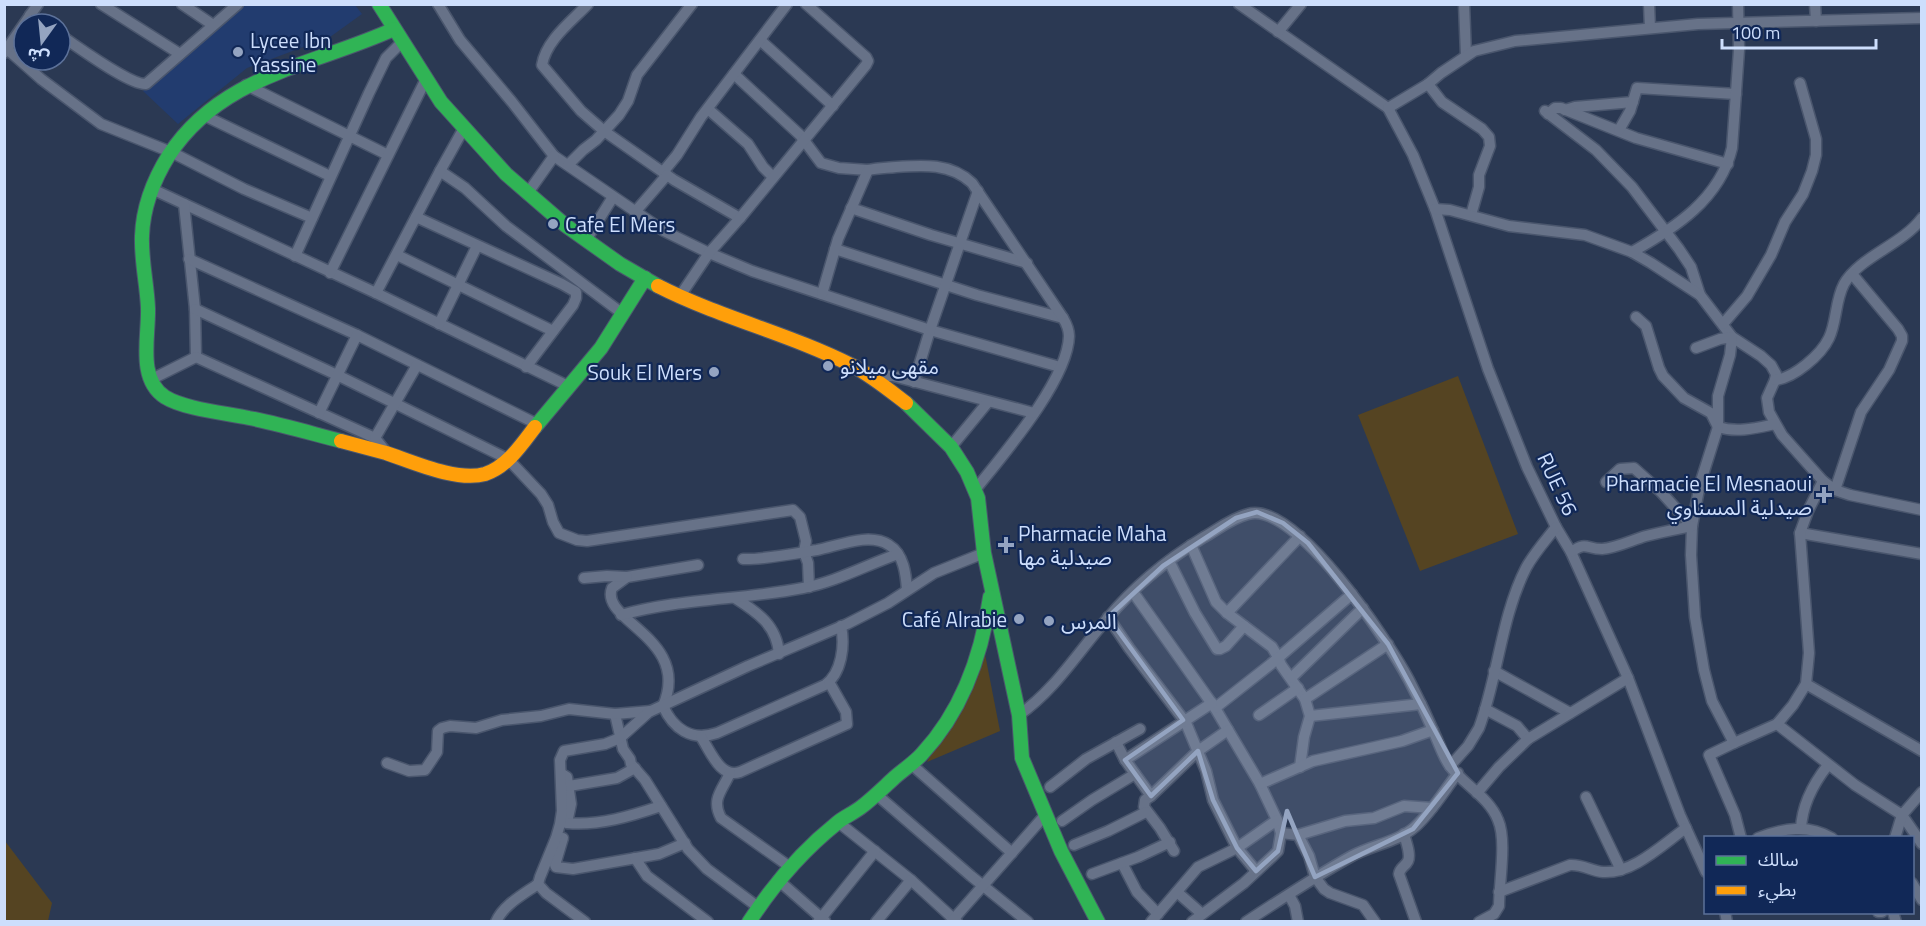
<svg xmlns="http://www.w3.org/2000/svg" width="1926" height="926" font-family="'Titillium Web','Noto Sans Arabic',sans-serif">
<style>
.built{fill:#223c6f}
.green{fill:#542}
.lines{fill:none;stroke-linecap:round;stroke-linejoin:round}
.street-casing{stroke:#4a566d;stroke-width:13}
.fast-casing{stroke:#4a566d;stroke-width:16}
.slow-casing{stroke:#4a566d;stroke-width:16}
.street{stroke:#677288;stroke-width:10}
.fast{stroke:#30b455;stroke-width:14}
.slow{stroke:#ff9f0a;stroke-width:14}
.marked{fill:#94a4c1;fill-opacity:0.2;stroke:#94a4c1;stroke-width:4.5;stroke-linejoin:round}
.poi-dot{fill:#94a4c1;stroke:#112857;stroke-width:2}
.labels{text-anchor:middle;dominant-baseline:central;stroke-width:4.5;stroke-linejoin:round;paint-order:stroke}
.poi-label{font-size:21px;fill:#cddefc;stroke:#112857;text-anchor:start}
.street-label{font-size:21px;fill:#cddefc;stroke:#112857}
</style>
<rect width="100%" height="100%" fill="#2b3953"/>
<path class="built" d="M243,5H355L362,14L330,37L247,68L178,124L143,91Z"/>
<g class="green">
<path d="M1458,376L1518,534L1420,571L1358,415Z"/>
<path d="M984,649L1000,731L927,762Z"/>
<path d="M5,841L52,903L48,921H5Z"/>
</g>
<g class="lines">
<g class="street-casing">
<g id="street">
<path d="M101,4L180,54"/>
<path d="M182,4L213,25"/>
<path d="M438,4L460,40L512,102L554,156L664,231L709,253L752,271L930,330L1060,367"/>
<path d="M588,4C572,21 546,40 542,65L581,111L604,131L674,180L740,218"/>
<path d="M1239,4L1388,108L1413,155L1435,209L1488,369L1527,467L1556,527L1571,552L1628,678L1680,815L1706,872"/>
<path d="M1464,4L1466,55"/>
<path d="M1649,4L1650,28"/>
<path d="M1815,4L1816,21"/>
<path d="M30,15L43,24"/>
<path d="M1278,32L1301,4"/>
<path d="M60,35C77,46 129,85 146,84L238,4"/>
<path d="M760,40L833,106"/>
<path d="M7,49L41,79L101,124L171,152L244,189L312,218"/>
<path d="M4,53L38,4"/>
<path d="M734,74L800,135L821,163L839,168L868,170"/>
<path d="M1428,84L1442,102L1482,129L1489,137L1490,146L1479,175V187L1471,215"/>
<path d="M246,85L388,155"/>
<path d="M1388,108L1428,84L1441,73L1474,51L1515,41L1698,24L1922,18"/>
<path d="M708,109L748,144L763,167L773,177"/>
<path d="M1565,110L1575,107L1633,102"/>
<path d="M1545,111L1596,150L1632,187L1679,249L1691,267L1700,295"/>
<path d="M1548,114L1555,108H1561L1636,138L1728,164"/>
<path d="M203,115L330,176"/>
<path d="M1619,130L1630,111L1637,88L1736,94"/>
<path d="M568,165L583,150L596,140L619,115L628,101L637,75L692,4"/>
<path d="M440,171L465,188L506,226L623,314"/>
<path d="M663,172L677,155L701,117L787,4"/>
<path d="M152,189L376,293L568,386"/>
<path d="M527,194L554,156"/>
<path d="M184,204L195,309L196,357"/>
<path d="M851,208L931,235L1027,263"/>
<path d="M1435,209L1450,210L1509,226L1585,235L1632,252L1651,263L1700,295L1732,337L1761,356L1771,365L1776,374L1775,380L1767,398L1769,412L1782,435L1823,481L1835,490L1850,495L1922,510"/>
<path d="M635,212L667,175"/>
<path d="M416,217L562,284L576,292V298L573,305L526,367"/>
<path d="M586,240L613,197"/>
<path d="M835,249L977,295L1063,318"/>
<path d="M1632,252C1675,228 1720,199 1732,148L1739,50L1738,4"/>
<path d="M397,255L553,331"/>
<path d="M295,256L369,93L386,58L402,42"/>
<path d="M189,259L357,335L537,424"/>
<path d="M330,273L426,79"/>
<path d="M376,293L440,171L464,128"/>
<path d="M822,294L838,239L868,170C878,168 887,168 896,167C923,165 951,163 972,183L1063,318C1066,323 1069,329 1069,336C1068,380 1003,455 975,490"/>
<path d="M680,296L709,253L740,218L866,65L868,61L866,57L806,4"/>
<path d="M195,309L337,375L508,459L541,494L548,505L553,522L559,533L577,540L587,541L793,510L800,517L806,541L804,552L808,563L809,587"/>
<path d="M1636,317L1646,326L1659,368L1663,376L1684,398L1711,413L1718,427C1737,433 1756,428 1775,424"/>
<path d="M439,324L477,246"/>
<path d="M1723,324L1747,296L1771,255L1785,222L1803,194L1812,171L1816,155V139L1800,83"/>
<path d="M1696,348L1720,339L1732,337L1730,355L1718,396V427L1700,484L1692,526L1691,555L1695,617L1704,670L1712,701L1734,743L1709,755L1735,815L1741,838"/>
<path d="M196,357L375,438L387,453"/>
<path d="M150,380L196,357"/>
<path d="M1775,380C1794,378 1821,355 1829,338C1837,321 1835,301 1844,284C1859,257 1902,245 1922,218"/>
<path d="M877,381L886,376H893L1034,413"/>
<path d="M914,382L930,330L978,191"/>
<path d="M319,413L357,335"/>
<path d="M375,438L417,365"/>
<path d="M951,447L988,402"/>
<path d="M1606,482L1620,469L1634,468L1661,492L1692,526"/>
<path d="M1835,490L1861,412L1889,370L1902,341V336L1898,329L1852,274"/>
<path d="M1800,533L1922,554"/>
<path d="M1191,545L1216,602L1227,613L1272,647L1278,657L1281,665L1305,699L1310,716L1304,737L1300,767"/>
<path d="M1571,552C1587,541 1586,549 1602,549C1616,548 1632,540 1646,536C1661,532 1677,529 1692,526"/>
<path d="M743,559C762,560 798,553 817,550C838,546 869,532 889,545C904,554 906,575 907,590"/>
<path d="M1169,561L1195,613L1217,649H1220L1226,646L1244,626"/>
<path d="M698,565L627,577L612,588C599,621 692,638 663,706C673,728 691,742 717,733L825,685C842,673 845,645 841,626"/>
<path d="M584,578L607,576L627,577"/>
<path d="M1133,592L1215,708L1260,784L1277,820L1281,833L1278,851L1273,856L1244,883L1192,922"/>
<path d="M735,598C757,612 777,625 779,654"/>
<path d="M1227,613L1300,536"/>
<path d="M621,615C681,598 742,600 803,588C836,582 866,565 898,554"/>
<path d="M1108,617L1129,648L1186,723L1206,771L1213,800L1237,848L1256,871"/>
<path d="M1494,671L1570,713"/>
<path d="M1291,678L1363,608"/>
<path d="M1806,684L1922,751"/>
<path d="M1305,699L1388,644"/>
<path d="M1215,708L1271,664L1352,594"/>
<path d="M1485,709L1517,726L1528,739"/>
<path d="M615,714L623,749L630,759L631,764L645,780L688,849L707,869L758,907"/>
<path d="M1019,715C1055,690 1078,652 1107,619C1134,586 1168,559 1204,537C1218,529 1232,518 1248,514C1295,500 1389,642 1409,680C1419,699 1428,718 1436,737C1440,746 1444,758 1450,766C1464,785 1489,797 1498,820C1507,840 1499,883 1499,906L1494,914L1479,922"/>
<path d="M1259,715L1298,688"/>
<path d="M1310,716L1421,704"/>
<path d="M1777,724L1855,785L1902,815L1922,844"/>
<path d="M701,737C710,750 720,779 740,772L847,724L846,712L829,682"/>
<path d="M1116,742L1125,760L1151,796L1145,800L1144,807L1160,828L1174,851"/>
<path d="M1734,743L1777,724L1793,705L1806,684L1809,653L1800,533L1808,511L1823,481"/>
<path d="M1125,760L1212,703"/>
<path d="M387,763L409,771L425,770L437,752L438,731L442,728L450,726L476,728L502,720L541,716L569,709L615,714L651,711L748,666L847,624L888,603L934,573L984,553"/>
<path d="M911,764L1012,853"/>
<path d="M1450,766L1468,746L1479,728C1498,677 1501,617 1526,568C1534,553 1546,540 1556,527"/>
<path d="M730,773C722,791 711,799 721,818L790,867"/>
<path d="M562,774L567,777L571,804L567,823"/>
<path d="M1260,784L1313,761L1402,741L1433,730"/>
<path d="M569,786L617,778L635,768"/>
<path d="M1050,787L1086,759L1140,729"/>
<path d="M1477,793L1499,767L1528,739L1628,678"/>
<path d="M876,794L971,876L1028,922"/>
<path d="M1151,796L1198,751L1228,730"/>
<path d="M1586,797L1621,870"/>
<path d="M1062,821L1092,800L1135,774"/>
<path d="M838,822L911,880L957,922"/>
<path d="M567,823C599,826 631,816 661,806"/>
<path d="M1801,829C1802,805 1813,784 1828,765"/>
<path d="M1281,833L1298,835L1309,856L1315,877L1324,889L1330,893L1363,905L1375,922"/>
<path d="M1404,834C1406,842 1411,854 1408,861C1405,867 1400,867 1399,874L1416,922"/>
<path d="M1298,835L1345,821L1374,818L1404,806L1432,808"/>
<path d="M563,838L555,865L556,867L573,869L659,854L685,843"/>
<path d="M1758,838C1784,828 1808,824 1832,838"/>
<path d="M1895,838L1902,815L1922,792"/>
<path d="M1074,845L1108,831L1146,812"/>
<path d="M635,858L647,876L708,922"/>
<path d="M1122,863L1137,892L1158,914"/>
<path d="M1092,874L1138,857L1170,842"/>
<path d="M778,880L825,921"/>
<path d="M1912,883L1922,900"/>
<path d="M538,884L546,893L585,922"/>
<path d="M1177,892L1202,914"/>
<path d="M1499,892L1570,865C1582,864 1591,871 1603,872C1633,874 1663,844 1686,828"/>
<path d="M1289,895L1295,906L1298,922"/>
<path d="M1725,912L1727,922"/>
<path d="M1878,912H1882"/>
<path d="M1893,912L1896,922"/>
<path d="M496,922C503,905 524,894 538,884L540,877L556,838L560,824L562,811L560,760L564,751L605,744L620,738L650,711"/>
<path d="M818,922L875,851"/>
<path d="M876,922L911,880"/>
<path d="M951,922L1046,814"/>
<path d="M1151,922L1198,867L1237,848L1277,820"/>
<path d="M1246,922C1281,899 1316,876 1352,856C1372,845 1398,842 1415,827C1432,812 1444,791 1458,773"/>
</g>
</g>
<g class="fast-casing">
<g id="fast">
<path d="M379,4L441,102L506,174L565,225L620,264L658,286"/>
<path d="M906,403L951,447L967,472L978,498L984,553L1019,715L1022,758L1061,851L1098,922"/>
<path d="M535,427L601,348L645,278"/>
<path d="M341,441C310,433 280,424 249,418C226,413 184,409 165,397C137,379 149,336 148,308C147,284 141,260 142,236C143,207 154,179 169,155C222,74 313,66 394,29"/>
<path d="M749,922C773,885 802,851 837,823C844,817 852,814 860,808C872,799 883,788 894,778C903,770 914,763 922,754C962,711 982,654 990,597"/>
</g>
</g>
<g class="slow-casing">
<g id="slow">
<path d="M658,286C721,318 790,334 853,366C872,376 889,390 906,403"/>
<path d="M341,441C356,445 371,449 386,453C413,462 457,482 485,474C507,467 522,444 535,427"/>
</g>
</g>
<use href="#street" class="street"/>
<use href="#fast" class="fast"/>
<use href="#slow" class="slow"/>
</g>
<path class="marked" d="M1257,512L1283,523L1308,543L1388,644L1458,773L1413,829L1315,877L1287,811L1278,851L1256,871L1237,848L1213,800L1198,751L1151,796L1125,760L1183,720L1108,617L1163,566L1236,518Z"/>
<g class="poi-dot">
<circle cx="238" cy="52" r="6"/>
<circle cx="553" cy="224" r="6"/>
<circle cx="828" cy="366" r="6"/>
<circle cx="714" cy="372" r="6"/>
<path d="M1821 486h6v6h6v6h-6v6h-6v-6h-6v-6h6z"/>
<path d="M1003 536h6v6h6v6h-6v6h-6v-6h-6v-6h6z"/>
<circle cx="1019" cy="619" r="6"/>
<circle cx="1049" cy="621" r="6"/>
</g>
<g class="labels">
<g class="poi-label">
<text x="250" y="40">Lycee Ibn<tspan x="250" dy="24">Yassine</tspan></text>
<text x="565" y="224">Cafe El Mers</text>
<text x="840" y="366">مقهى ميلانو</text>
<text x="702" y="372" text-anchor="end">Souk El Mers</text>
<text x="1812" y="483" text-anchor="end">Pharmacie El Mesnaoui<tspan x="1812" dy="24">صيدلية المسناوي</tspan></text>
<text x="1018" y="533">Pharmacie Maha<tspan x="1018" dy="24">صيدلية مها</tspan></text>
<text x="1007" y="619" text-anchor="end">Café Alrabie</text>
<text x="1061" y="621">المرس</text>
</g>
<g class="street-label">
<text transform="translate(1558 484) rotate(65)">RUE 56</text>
</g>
</g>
<rect width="1926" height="926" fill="none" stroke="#cddefc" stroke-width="12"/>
<rect x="1704" y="836" width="210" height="78" fill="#112857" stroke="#5c7199" stroke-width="1.5"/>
<rect x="1716" y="856" width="30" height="9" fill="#30b455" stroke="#5c7199" stroke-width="1.5"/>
<text x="1758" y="866" font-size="18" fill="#cddefc">سالك</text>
<rect x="1716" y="886" width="30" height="9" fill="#ff9f0a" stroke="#5c7199" stroke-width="1.5"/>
<text x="1758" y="896" font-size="18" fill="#cddefc">بطيء</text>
<g transform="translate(42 42) rotate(195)"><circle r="28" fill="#112857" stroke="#5c7199" stroke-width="1.5"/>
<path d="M0-4.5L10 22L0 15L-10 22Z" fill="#94a4c1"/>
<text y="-9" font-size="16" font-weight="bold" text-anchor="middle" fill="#cddefc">ش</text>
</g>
<path d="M1722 39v9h154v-9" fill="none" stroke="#cddefc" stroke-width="3"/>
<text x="1731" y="39" font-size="18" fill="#cddefc" stroke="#112857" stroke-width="4.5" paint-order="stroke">100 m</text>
</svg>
